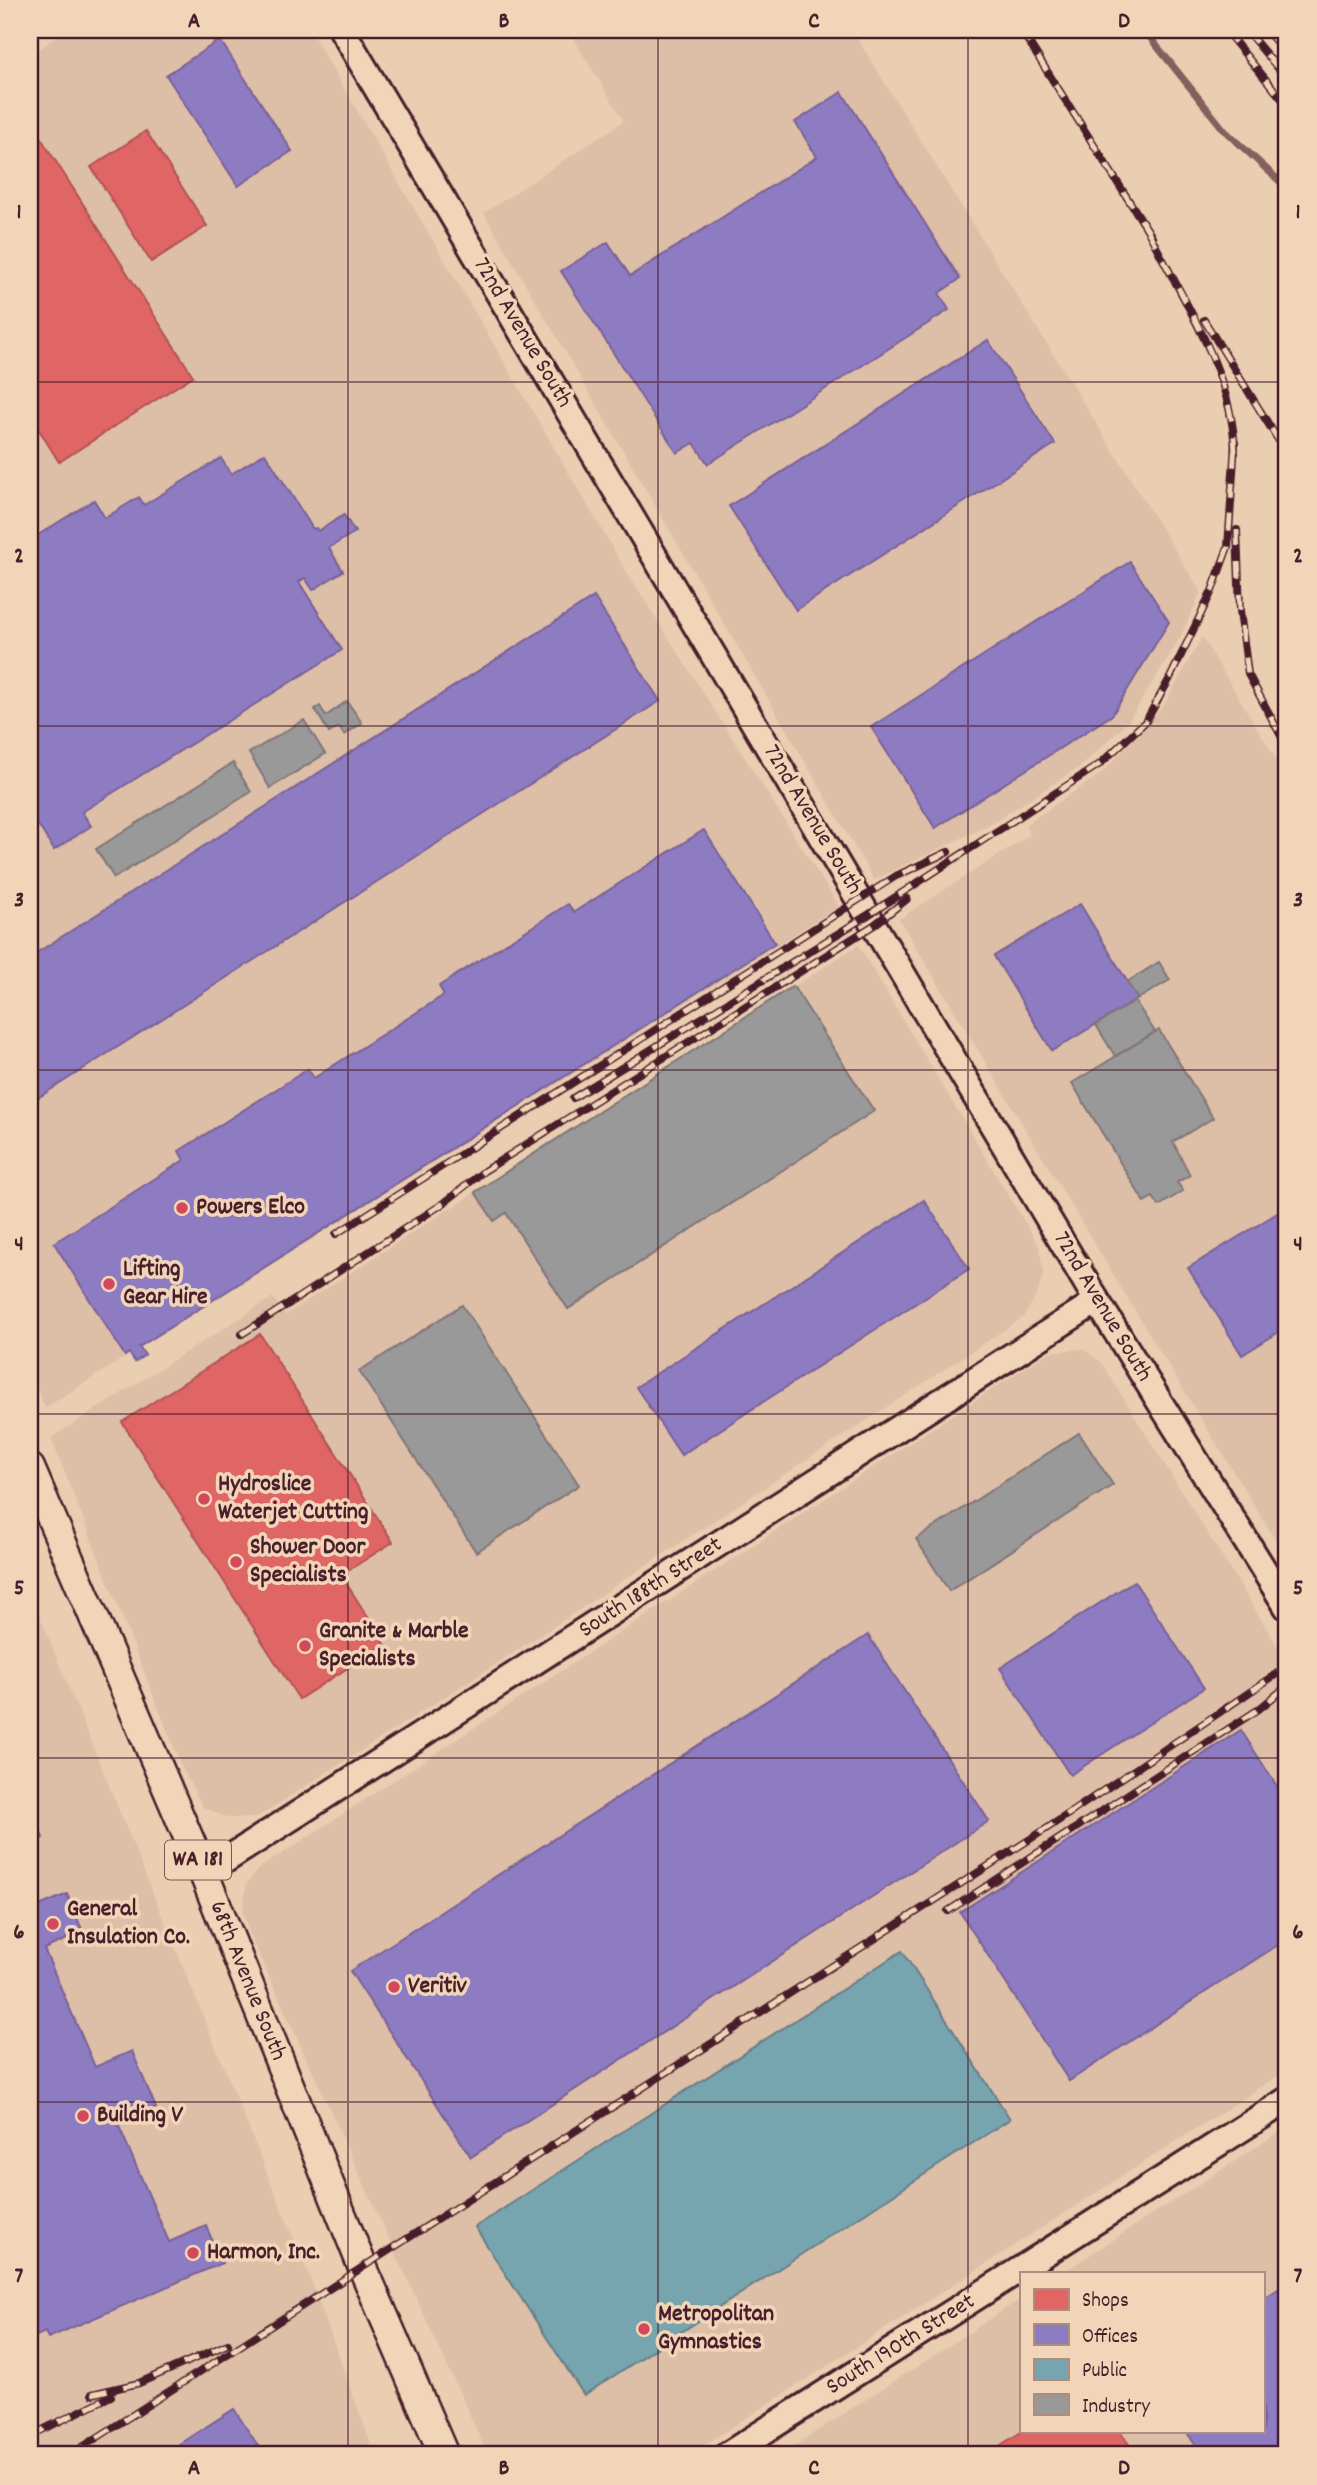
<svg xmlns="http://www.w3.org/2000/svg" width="1317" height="2485" font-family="Dekko,sans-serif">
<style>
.built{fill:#ddbfa7}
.shops{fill:#e06666;stroke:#b35154;stroke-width:2}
.offices{fill:#8e7cc3;stroke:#7a6095;stroke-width:2}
.public{fill:#76a5af;stroke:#697d87;stroke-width:2}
.industry{fill:#999;stroke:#817478;stroke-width:2}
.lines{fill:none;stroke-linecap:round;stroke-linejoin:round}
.stream{stroke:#855f5d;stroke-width:7}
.secondary-casing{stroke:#4a1f2b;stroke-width:30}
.primary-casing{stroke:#4a1f2b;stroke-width:33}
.secondary{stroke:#f1d5b8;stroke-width:24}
.primary{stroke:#f1d5b8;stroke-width:28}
.rail-casing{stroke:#4a1f2b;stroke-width:8}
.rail{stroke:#f1d5b8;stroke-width:5;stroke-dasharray:16;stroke-linecap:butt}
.grid{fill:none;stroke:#4a1f2b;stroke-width:2;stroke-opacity:0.55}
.poi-dot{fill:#d1495b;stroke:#f1d5b8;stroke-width:2.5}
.labels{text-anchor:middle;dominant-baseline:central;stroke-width:7;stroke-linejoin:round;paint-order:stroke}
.shield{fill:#f1d5b8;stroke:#7c5655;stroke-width:2}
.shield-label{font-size:23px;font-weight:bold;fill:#4a1f2b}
.street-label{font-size:24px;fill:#4a1f2b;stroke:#f1d5b8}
.poi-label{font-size:24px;font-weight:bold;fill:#4a1f2b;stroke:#f1d5b8;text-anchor:start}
.neatline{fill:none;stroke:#4a1f2b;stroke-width:2.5}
.grid-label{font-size:23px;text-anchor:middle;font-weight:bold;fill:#4a1f2b}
</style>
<rect width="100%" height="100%" fill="#eaceb2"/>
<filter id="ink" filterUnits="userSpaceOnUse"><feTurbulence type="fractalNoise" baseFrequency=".0143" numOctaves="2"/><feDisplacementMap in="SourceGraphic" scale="14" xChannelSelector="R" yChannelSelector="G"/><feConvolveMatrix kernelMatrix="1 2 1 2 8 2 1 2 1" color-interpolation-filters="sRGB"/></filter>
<g filter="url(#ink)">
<g class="built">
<path d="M65,30H310L626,571L839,906L45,1408L30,1371V56Z"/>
<path d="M568,30H852L1201,592L1179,640L1128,722L1084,764L993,823L874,880L484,213L624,121Z"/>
<path d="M1202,637L1287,777V1559L1118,1283L899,919L1030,835L1025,825L1102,773L1164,705Z"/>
<path d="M858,945L1039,1246L1044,1273L1038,1292L1024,1317L504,1659L256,1818H228L203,1807L183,1770L51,1438L273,1297L285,1315Z"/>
<path d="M1083,1349L1101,1362L1287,1661V2070L689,2455H488L249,1933L243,1911L246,1885L257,1870L1049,1352Z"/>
<path d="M30,1592L312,2283L375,2455H30Z"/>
<path d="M1287,2127V2455H780L1021,2299V2431H1263V2273H1062Z"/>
</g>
<g class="shops">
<path d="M30,121L193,376L59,462L30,415Z"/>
<path d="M146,131L207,226L151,262L91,167Z"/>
<path d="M260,1334L393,1542L341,1575L385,1644L299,1699L122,1422Z"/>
<path d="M1023,2431H1120L1136,2455H985Z"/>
</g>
<g class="offices">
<path d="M220,40L292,151L238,186L166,75Z"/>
<path d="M842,92L960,279L939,293L949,310L708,464L694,443L677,453L561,271L608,242L630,276L817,157L795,122Z"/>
<path d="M988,340L1055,444L796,610L729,506Z"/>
<path d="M265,453L313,529L316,528L318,531L344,515L355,532L329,548L343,571L313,590L305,578L299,582L342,650L82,812L91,826L54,850L30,812V540L94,500L105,518L139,497L144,505L221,458L231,474Z"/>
<path d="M1130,562L1169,622L1112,715L935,828L871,727Z"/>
<path d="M594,597L660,701L30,1103V957Z"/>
<path d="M704,830L775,943L139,1347L145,1355L135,1362L129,1353L125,1356L54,1243L184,1160L179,1151L308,1069L314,1078L444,995L439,986L568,904L574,912Z"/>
<path d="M1080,904L1138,999L1052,1051L994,956Z"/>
<path d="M924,1200L969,1269L681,1455L636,1387Z"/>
<path d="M1287,1207V1327L1242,1355L1188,1268Z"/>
<path d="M1134,1581L1204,1688L1070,1775L1000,1668Z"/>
<path d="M868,1635L989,1821L471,2157L350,1971Z"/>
<path d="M1241,1730L1287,1802V1939L1069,2081L960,1912Z"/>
<path d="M30,1806L43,1838L30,1843Z"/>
<path d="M67,1894L83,1932L44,1949L95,2067L132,2051L156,2108L118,2124L169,2242L206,2226L222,2263L48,2338L45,2332L30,2339V1910Z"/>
<path d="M1287,2283V2455H1202L1186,2431H1263V2299Z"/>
<path d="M234,2409L264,2455H162Z"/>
</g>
<path class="public" d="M902,1951L1010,2119L584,2395L475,2227Z"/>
<g class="industry">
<path d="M347,701L362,723L344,735L339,727L329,733L315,709L320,706L326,716Z"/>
<path d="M304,720L325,754L270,788L249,753Z"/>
<path d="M233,763L251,792L114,878L96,849Z"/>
<path d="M1159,962L1170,980L1138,999L1127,982Z"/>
<path d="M793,986L874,1111L568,1309L506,1213L494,1221L475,1192Z"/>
<path d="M1135,1001L1155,1032L1115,1056L1096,1025Z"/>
<path d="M1159,1030L1213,1118L1173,1142L1190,1175L1177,1182L1183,1191L1159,1206L1153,1197L1144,1202L1072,1083Z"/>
<path d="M462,1305L579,1485L476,1552L359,1371Z"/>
<path d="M1079,1433L1113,1485L949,1591L916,1539Z"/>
</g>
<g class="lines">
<path class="stream" d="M1144,30L1225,131L1287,188"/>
<g class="secondary-casing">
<g id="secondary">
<path d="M342,30L1097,1301L1287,1607"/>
<path d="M204,1874L1097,1301"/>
<path d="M727,2455L1287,2100"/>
</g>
</g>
<g class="primary-casing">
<path id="primary" d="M30,1468L204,1874L363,2268L444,2455"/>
</g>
<use href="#secondary" class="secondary"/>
<use href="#primary" class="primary"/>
<g class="rail-casing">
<g id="rail">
<path d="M1021,30L1152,237"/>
<path d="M1225,30L1287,105"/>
<path d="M1246,30L1287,79"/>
<path d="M1266,30L1287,54"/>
<path d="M1148,231C1183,300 1233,373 1235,453"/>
<path d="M1204,320L1287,454"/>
<path d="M1237,530L1240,611L1248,674L1287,747"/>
<path d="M573,1098L868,915L1100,764L1146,721L1170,678L1212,591L1228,547L1235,443"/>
<path d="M336,1234L896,876L948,852"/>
<path d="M242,1334L444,1203L484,1171L874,925L907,899"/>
<path d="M948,1911L1259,1709L1287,1686"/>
<path d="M92,2394L139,2383L228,2344"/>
<path d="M30,2436L111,2396"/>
<path d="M70,2455L1049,1827L1287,1667"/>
</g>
</g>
<use href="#rail" class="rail"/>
</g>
</g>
<path class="grid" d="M348,30V2455M658,30V2455M968,30V2455M30,382H1287M30,726H1287M30,1070H1287M30,1414H1287M30,1758H1287M30,2102H1287"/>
<g class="poi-dot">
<circle cx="182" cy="1208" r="7"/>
<circle cx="109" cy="1284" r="7"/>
<circle cx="204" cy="1499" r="7"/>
<circle cx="236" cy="1562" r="7"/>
<circle cx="305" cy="1646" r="7"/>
<circle cx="53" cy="1924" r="7"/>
<circle cx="394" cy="1987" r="7"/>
<circle cx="83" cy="2116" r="7"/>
<circle cx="193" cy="2253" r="7"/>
<circle cx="644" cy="2329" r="7"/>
</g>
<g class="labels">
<rect class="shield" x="165" y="1840.5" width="66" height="39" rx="5"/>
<g class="shield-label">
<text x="198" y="1860">WA 181</text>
</g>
<g class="street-label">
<text transform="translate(522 333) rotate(59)">72nd Avenue South</text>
<text transform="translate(812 820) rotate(59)">72nd Avenue South</text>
<text transform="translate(1102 1307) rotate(59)">72nd Avenue South</text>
<text transform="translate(651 1588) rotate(-33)">South 188th Street</text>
<text transform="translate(247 1981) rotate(68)">68th Avenue South</text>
<text transform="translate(901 2345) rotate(-32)">South 190th Street</text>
</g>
<g class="poi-label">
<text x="196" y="1208">Powers Elco</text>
<text x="123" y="1270">Lifting<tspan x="123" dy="28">Gear Hire</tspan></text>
<text x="218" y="1485">Hydroslice<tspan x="218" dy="28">Waterjet Cutting</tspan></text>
<text x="250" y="1548">Shower Door<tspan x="250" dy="28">Specialists</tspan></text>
<text x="319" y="1632">Granite &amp; Marble<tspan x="319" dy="28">Specialists</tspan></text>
<text x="67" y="1910">General<tspan x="67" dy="28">Insulation Co.</tspan></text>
<text x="408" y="1987">Veritiv</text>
<text x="97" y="2116">Building V</text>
<text x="207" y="2253">Harmon, Inc.</text>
<text x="658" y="2315">Metropolitan<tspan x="658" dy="28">Gymnastics</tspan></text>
</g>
</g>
<rect width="1317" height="2485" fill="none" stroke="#f1d5b8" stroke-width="77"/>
<rect x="1020" y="2272" width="245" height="161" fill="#f1d5b8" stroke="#ae8c80" stroke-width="2"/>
<rect x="1034" y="2289" width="35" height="21" fill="#e06666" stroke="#ae8c80" stroke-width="2"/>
<text x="1082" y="2306" font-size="21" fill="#4a1f2b">Shops</text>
<rect x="1034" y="2324" width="35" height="21" fill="#8e7cc3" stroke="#ae8c80" stroke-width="2"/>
<text x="1082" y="2342" font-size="21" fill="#4a1f2b">Offices</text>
<rect x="1034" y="2359" width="35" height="21" fill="#76a5af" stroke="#ae8c80" stroke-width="2"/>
<text x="1082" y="2376" font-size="21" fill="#4a1f2b">Public</text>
<rect x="1034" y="2394" width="35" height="21" fill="#999999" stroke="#ae8c80" stroke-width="2"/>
<text x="1082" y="2412" font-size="21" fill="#4a1f2b">Industry</text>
<rect x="38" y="38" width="1240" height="2408" class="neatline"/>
<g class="grid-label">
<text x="194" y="27">A</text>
<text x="504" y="27">B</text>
<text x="814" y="27">C</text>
<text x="1124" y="27">D</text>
<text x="19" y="218">1</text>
<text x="1298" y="218">1</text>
<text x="19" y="562">2</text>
<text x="1298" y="562">2</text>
<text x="19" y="906">3</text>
<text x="1298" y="906">3</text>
<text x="19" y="1250">4</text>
<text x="1298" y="1250">4</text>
<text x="19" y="1594">5</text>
<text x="1298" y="1594">5</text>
<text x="19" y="1938">6</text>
<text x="1298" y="1938">6</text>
<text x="19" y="2282">7</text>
<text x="1298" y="2282">7</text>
<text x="194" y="2474">A</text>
<text x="504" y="2474">B</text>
<text x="814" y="2474">C</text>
<text x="1124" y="2474">D</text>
</g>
</svg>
